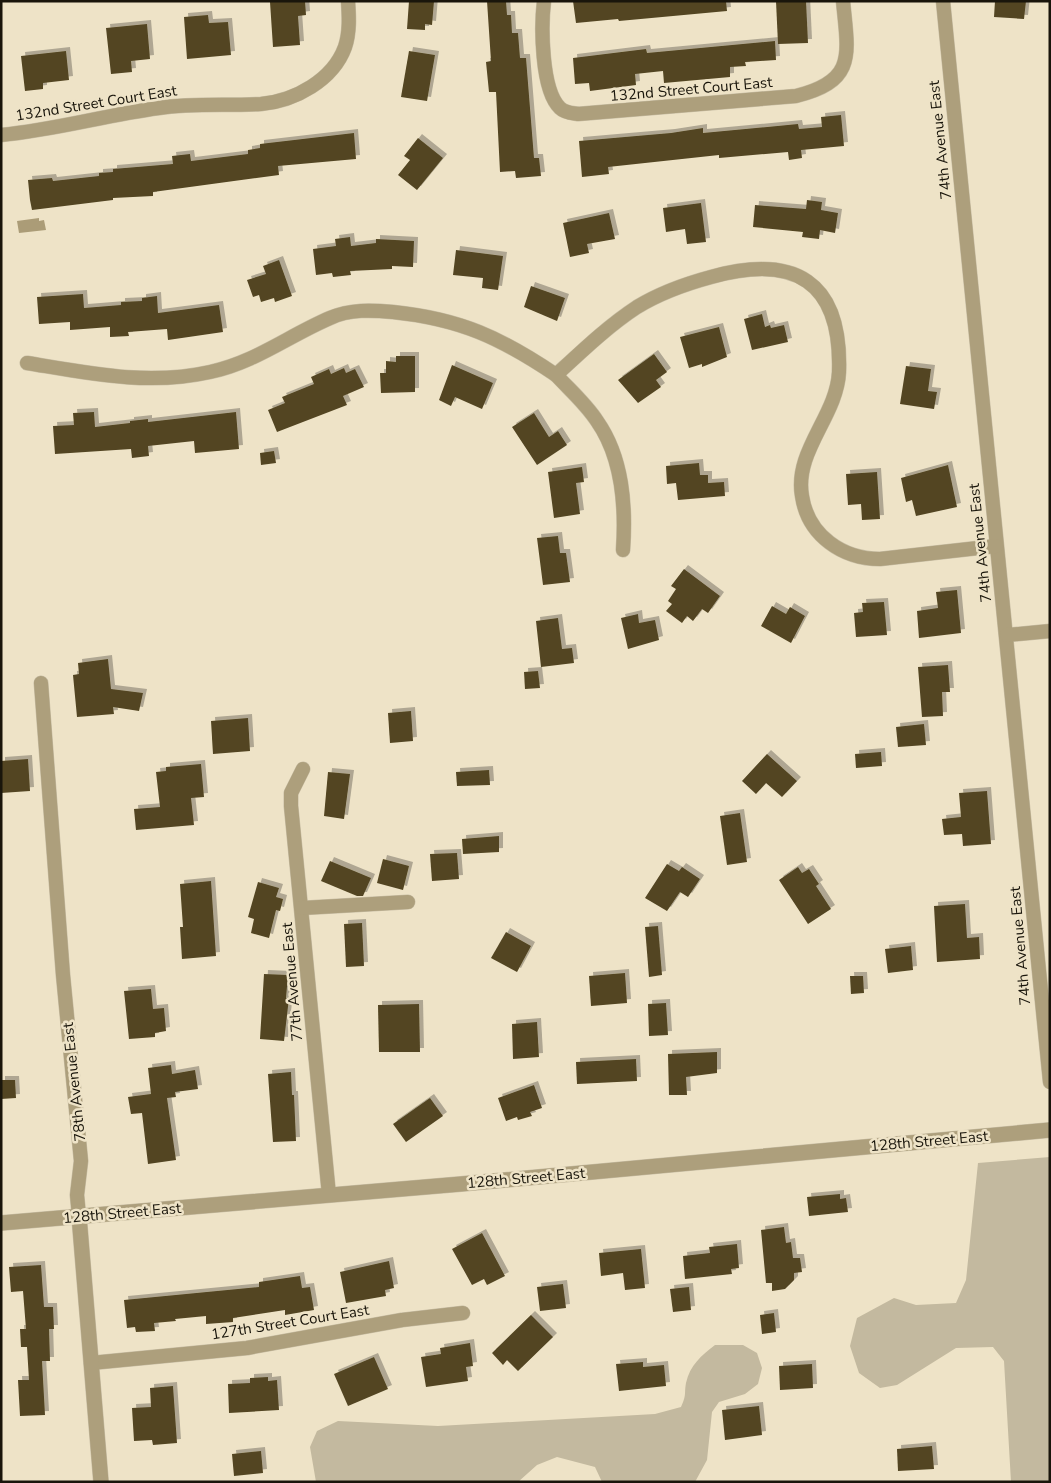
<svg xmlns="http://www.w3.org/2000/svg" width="1051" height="1483" font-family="'Nunito Sans',sans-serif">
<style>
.green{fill:#c3b99f}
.water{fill:#ab9c77}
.building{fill:#524522;filter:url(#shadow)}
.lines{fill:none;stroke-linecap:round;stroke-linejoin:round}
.minor-casing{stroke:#c8bea5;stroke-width:15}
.tertiary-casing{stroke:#c8bea5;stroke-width:16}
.minor{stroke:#ad9f7c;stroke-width:14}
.tertiary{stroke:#ad9f7c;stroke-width:15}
.labels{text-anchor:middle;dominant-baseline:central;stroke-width:5;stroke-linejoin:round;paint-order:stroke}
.street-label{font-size:15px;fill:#19150b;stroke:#eee3c7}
</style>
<defs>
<filter id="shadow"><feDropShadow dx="4" dy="-4" stdDeviation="0" flood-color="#0004"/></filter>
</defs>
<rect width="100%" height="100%" fill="#eee3c7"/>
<g class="green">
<path d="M1050,1157V1482H1011L1004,1361L993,1347L956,1348L897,1385L880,1388L859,1373L850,1346L857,1318L894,1298L916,1305L956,1303L966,1280L978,1163Z"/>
<path d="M715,1345H743L757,1353L762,1368L758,1384L745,1394L719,1402L712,1412L707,1460L695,1482H602L595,1467L557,1457L537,1465L518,1482H316L310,1447L317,1431L338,1421L438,1426L655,1414L681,1407C687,1394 684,1394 686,1383C690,1365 701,1356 715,1345Z"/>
</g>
<path class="water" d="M39,218V221L44,220L46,230L19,233L17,221Z"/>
<g class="building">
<path d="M305,1L306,15L298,16L300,45L273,47L270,2Z"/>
<path d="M409,1H434L432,25L425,24V30L407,29Z"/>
<path d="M487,1H506L507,15H511L512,33H518L520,58H526L534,158H539L541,176L516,178L515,171L500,172L496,92H489L486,62L491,61Z"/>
<path d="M573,1H726L727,11L619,21L618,19L576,23Z"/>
<path d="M776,1H806L808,43L778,44Z"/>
<path d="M995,1H1026L1024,19L994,17Z"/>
<path d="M208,15L209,23L228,22L231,55L187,59L184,17Z"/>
<path d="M147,24L150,59L131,61L132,72L111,74L106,28Z"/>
<path d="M775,41L776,60L745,62L746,66L730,67V77L664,83L663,71L635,74L636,85L590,91L589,83L575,84L573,58L646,49L647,53Z"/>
<path d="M66,51L69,80L43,83V89L25,91L21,56Z"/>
<path d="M409,51L435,55L427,101L401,97Z"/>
<path d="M841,115L844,146L801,150L802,158L789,160L788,152L719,158V155L608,167L609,174L582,177L579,141L671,133L703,128V133L798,124L799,129L822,127L821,117Z"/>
<path d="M354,133L356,159L278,166L279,175L153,192V196L113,198V200L32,210L30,200L28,180L52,178L53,181L99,176V173L113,172V169L173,164L172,156L190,154L191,161L248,154V150L260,148V144Z"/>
<path d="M418,138L443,158L417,190L398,175L410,160L404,156Z"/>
<path d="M807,200L822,202L821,210L838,213L835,233L820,230L819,239L802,237L803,232L753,227L755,205L806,209Z"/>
<path d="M701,203L706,242L687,244L685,229L666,232L663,208Z"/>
<path d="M609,213L615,239L587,244L589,253L570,257L563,223Z"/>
<path d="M350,237L351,246L376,243V239L414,241L413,267L392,266V269L350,271L351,275L333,277L332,273L316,275L313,249L336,246L335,239Z"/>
<path d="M456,250L503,256L498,290L482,288L483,278L453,275Z"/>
<path d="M279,260L292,296L275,302L274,298L261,302L259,295L253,297L247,280L266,274L263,266Z"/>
<path d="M531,286L565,298L557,321L524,307Z"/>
<path d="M83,294L84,308L121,305V302L142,301V298L157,296L158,313L219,305L223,332L168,340L167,329L128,332L129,336L110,337V327L70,330V322L39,324L37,297Z"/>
<path d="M762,314L765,327L770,325L771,328L784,325L788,342L752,350L744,319Z"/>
<path d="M719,327L727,357L702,367V364L689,368L680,337Z"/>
<path d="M654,354L667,372L656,380L661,387L638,403L618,380Z"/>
<path d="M396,356H415V392L381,393L380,373H386V361L396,362Z"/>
<path d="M452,365L493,383L482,409L455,397L451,406L439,400Z"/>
<path d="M906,366L931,369L928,391L937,392L934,409L900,404Z"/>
<path d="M344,368L346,373L355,369L364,387L343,396L347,405L277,432L268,410L285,403L282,397L314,384L311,377L329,369L331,374Z"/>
<path d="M94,412L95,427L130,423V421L148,419V422L236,412L239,449L195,453L194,441L148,446L149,456L132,458L131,449L55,454L53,426L74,425L73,413Z"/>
<path d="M534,413L549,437L558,431L567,445L537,465L512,427Z"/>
<path d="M274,451L276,463L261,465L260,453Z"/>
<path d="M699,463L700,475H708V483L724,482L725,496L678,500L676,483L667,484L666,466Z"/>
<path d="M948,465L957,507L916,516L912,500L906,502L901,478Z"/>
<path d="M582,467L584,482L576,483L580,514L554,518L548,472Z"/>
<path d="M877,472L880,519L862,520L861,504L848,505L846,474Z"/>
<path d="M558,536L560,553H566L570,582L543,585L537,538Z"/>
<path d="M684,569L720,596L708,613L702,609L693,621L687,616L682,623L666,611L672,604L668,601L676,589L671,586Z"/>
<path d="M957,590L961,633L919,638L917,611L938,608L936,592Z"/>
<path d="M884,602L887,635L856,637L854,613L863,612L862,603Z"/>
<path d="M772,606L786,614L790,607L805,616L791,643L761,626Z"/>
<path d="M638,614L639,623L655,620L659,640L628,649L621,618Z"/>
<path d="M558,618L562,649L572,648L574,663L541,667L536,621Z"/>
<path d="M108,659L111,689L143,693L139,711L113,707L114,714L77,717L73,675L79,674L78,663Z"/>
<path d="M948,665L950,692H942L943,716L922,717L918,667Z"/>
<path d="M538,671L540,688L525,689L524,672Z"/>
<path d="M411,711L413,741L390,743L388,713Z"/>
<path d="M248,718L250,751L213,754L211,721Z"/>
<path d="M924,724L926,745L898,747L896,727Z"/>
<path d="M881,752L882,766L856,768L855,754Z"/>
<path d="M767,754L797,781L782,797L766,783L756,794L742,781Z"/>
<path d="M28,759L30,791L1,793V761Z"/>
<path d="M201,764L204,797L191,798L194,825L136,830L134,809L160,807L156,772L166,771V767Z"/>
<path d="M489,770L490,785L457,786L456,772Z"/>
<path d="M328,772L350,774L344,819L324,816Z"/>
<path d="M987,791L991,844L963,846L962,834L944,835L942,819L961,817L959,793Z"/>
<path d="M740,813L747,862L727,865L720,816Z"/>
<path d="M499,836V852L463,854L462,839Z"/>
<path d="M457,853L459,879L432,881L430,854Z"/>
<path d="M383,859L409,866L403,890L377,883Z"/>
<path d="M330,861L371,878L363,896H357L321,881Z"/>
<path d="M667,864L679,871L682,867L700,879L688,897L680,892L667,911L645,898Z"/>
<path d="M798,867L802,873L809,869L819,884L816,886L831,909L808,924L779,880Z"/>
<path d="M211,881L216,956L182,959L180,927H183L180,884Z"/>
<path d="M258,882L279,888L276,897L283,899L280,911L276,910L269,938L251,933L254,919L248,917Z"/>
<path d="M965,904L967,938L979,937L980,959L937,962L934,906Z"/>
<path d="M362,923L364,966L346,967L344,924Z"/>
<path d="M658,926L662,975L649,977L645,927Z"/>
<path d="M506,932L531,946L517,972L491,958Z"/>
<path d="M911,946L913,970L888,973L885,949Z"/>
<path d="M625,973L627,1003L591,1006L589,976Z"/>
<path d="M264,974L288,975L286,998H289L284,1041L260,1039Z"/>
<path d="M850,976H863L864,993L851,994Z"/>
<path d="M151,989L153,1009L164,1008L166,1031L155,1033V1037L129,1039L124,991Z"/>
<path d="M666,1003L668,1035L649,1036L648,1004Z"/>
<path d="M419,1004L420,1052H379L378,1005Z"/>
<path d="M537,1022L539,1057L513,1059L512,1024Z"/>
<path d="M717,1052V1073L686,1077L687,1095H669L668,1054Z"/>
<path d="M636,1059L637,1081L577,1084L576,1062Z"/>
<path d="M171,1065L172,1074L195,1070L198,1089L175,1092L176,1097L167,1098L176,1160L148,1164L142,1113L131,1114L128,1097L151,1094L148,1068Z"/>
<path d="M291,1072L292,1095H294L296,1141L273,1142L268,1074Z"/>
<path d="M1,1080H15L16,1098L1,1099Z"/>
<path d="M534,1085L542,1108L530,1112L532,1116L518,1120L517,1117L506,1121L498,1098Z"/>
<path d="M430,1098L443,1116L406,1142L393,1124Z"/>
<path d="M840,1194V1199L846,1198L848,1212L809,1216L807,1197Z"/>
<path d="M784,1227L786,1243L791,1242L793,1258H800L802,1272L794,1273V1280L785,1289L772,1291V1283H766L761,1230Z"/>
<path d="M482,1233L505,1276L487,1285L484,1279L472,1285L452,1249Z"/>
<path d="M737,1244L739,1268L731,1269L732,1274L685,1279L683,1256L710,1253L709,1247Z"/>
<path d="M641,1249L645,1288L625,1290L623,1273L601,1276L599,1253Z"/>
<path d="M389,1261L394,1288L385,1290L386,1296L346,1303L340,1272Z"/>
<path d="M41,1265L44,1307H53L54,1329H49L50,1361H42L45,1415L20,1416L18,1380H29L27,1347H21L20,1329H26L23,1291L11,1292L9,1267Z"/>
<path d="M300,1276L302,1288L310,1287L314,1310L285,1315V1310L233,1318V1322L206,1324V1316L175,1319L176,1321L154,1323L155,1331L136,1332L135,1327L127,1328L124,1300L259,1287V1282Z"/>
<path d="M563,1284L566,1308L540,1311L537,1287Z"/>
<path d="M689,1287L691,1310L673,1312L670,1289Z"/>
<path d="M774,1313L776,1332L762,1334L760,1315Z"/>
<path d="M531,1315L553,1337L518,1371L507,1360L503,1365L492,1353Z"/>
<path d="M470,1343L473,1366L466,1367L468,1381L426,1387L421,1357L441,1354L440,1348Z"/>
<path d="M374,1357L388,1389L348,1406L334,1374Z"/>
<path d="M643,1362V1367L664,1365L666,1386L619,1391L616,1364Z"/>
<path d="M812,1364L813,1388L780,1390L779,1366Z"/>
<path d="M268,1377V1381L277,1380L279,1410L229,1413L228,1384L250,1383V1378Z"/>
<path d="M173,1386L177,1443L153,1445L152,1440L134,1441L132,1408L151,1407L150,1388Z"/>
<path d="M759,1406L762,1435L725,1440L722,1410Z"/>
<path d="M932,1446L934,1469L898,1471L897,1449Z"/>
<path d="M261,1451L263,1473L234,1476L232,1454Z"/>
</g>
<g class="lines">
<g class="minor-casing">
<g id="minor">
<path d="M544,1C541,26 541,90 560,108C565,113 572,113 578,114L796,96C857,81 848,54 843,1"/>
<path d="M943,1L1050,1082"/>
<path d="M1,135C55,130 106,115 159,108C193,103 227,106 261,104C295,101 333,80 345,47C350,32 349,16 348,1"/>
<path d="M27,363C88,373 148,386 210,372C256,362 288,336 330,318C350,309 372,310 393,312C461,319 501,338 556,375C582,351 608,326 637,307C660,293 685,284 711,277C794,254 842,280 839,372C837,416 794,451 802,496C808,536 843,559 880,559L996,546"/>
<path d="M556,375C570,390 586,404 597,421C623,458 626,506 623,550"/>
<path d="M1007,635L1050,631"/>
<path d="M41,683L63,975L81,1161L77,1195L79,1216"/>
<path d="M303,769L291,793V806L329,1195"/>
<path d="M302,908L408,902"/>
<path d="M91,1363L247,1348L402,1320L463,1313"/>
</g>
</g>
<g class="tertiary-casing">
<g id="tertiary">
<path d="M79,1216L101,1482"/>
<path d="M1,1223L461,1184L1050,1130"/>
</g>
</g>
<use href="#minor" class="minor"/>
<use href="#tertiary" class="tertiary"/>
</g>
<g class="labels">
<g class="street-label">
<text transform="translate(691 89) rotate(-5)">132nd Street Court East</text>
<text transform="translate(96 103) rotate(-9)">132nd Street Court East</text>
<text transform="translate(940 140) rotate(-96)">74th Avenue East</text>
<text transform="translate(980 543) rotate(-96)">74th Avenue East</text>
<text transform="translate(1020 946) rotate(-95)">74th Avenue East</text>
<text transform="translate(292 982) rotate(-95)">77th Avenue East</text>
<text transform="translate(74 1082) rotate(-96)">78th Avenue East</text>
<text transform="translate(929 1141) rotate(-5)">128th Street East</text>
<text transform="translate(526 1178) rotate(-5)">128th Street East</text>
<text transform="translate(122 1213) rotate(-5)">128th Street East</text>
<text transform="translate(290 1322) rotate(-9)">127th Street Court East</text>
</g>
</g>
<rect width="1051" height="1483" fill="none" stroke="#19150b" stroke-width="5"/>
</svg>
